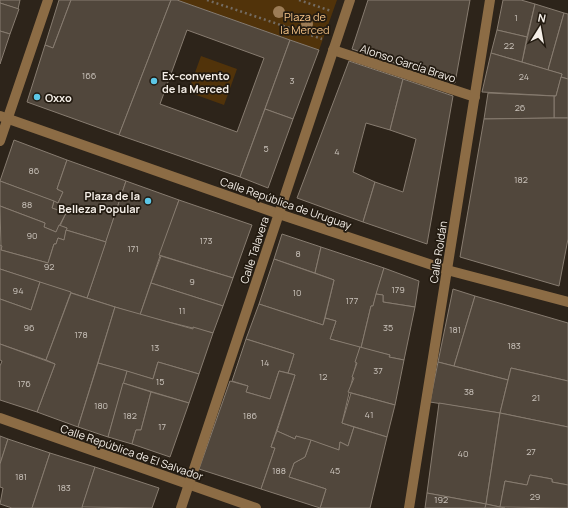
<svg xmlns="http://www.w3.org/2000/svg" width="568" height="508" font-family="Manrope,sans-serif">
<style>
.green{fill:#51330a}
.building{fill:#51473c;stroke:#877c70;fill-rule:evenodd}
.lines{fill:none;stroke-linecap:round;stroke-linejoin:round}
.path{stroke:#736b62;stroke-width:2.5;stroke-dasharray:2 3;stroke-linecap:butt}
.minor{stroke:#8c6c45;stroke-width:10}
.tree{fill:#9c7c56}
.poi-dot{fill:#5cc7e7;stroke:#231b11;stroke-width:1.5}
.labels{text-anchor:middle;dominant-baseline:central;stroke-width:3.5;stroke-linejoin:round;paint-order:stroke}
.number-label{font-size:9px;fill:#cbc4bc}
.park-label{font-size:11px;fill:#f7c487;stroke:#231b11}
.street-label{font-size:11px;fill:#f4eee7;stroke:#231b11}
.poi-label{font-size:11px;font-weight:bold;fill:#f4eee7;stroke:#231b11;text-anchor:start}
</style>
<rect width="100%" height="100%" fill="#2d241a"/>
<g class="green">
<path d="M177,0H337L319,50Z"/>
<path d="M201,56L237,69L224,105L188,92Z"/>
</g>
<g class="building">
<path d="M0,0H20L18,9L0,3Z"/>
<path d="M59,0H71L53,48L45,45Z"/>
<path d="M71,0H171L119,135L27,102L45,45L53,48Z"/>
<path d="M171,0H177L290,40L240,177L119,135ZM187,30L264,58L237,132L160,104Z"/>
<path d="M368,0H470L455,83L352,49Z"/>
<path d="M503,0H521L535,4L527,37L497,30Z"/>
<path d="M0,3L19,9L10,34L0,31Z"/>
<path d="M535,4L564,13L548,70L522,62Z"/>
<path d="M564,13L568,14V79L561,77L562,74L548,70Z"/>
<path d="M497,30L527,37L522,62L491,53Z"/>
<path d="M0,31L10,34L0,64Z"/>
<path d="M290,40L319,50L293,119L265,109Z"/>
<path d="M491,53L562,74L556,96L482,92Z"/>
<path d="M349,61L403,79L390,130L366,123L353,172L375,182L363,222L297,198Z"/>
<path d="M561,77L568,79V118H554V96H556Z"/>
<path d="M403,79L453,96L427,244L363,222L375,182L403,192L416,139L390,130Z"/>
<path d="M488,93L554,96V118L484,119Z"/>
<path d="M265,109L293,119L268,188L240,177Z"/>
<path d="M554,118H568V239L559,286L460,257L484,119Z"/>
<path d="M14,140L67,160L57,189L63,192L58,203L0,181Z"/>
<path d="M67,160L126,181L106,242L66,230L67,228L60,226L66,213L52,208L54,201L58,203L63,192L57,189Z"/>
<path d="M0,181L54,201L52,208L66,213L56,232L44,227L45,223L0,206Z"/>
<path d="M126,181L179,200L140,315L87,298Z"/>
<path d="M179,200L252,225L233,278L159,255Z"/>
<path d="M0,206L45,223L44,227L56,232L59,225L67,228L64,240L58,238L56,244H54L48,263L1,250Z"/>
<path d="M66,230L106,242L87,298L0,269V245L2,246L1,250L48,263L54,244H56L58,238L64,240Z"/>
<path d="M282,234L321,247L315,273L274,259Z"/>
<path d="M321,247L384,268L373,306H371L361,348L330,339L336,321L325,318L334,280L315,273Z"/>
<path d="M161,256L233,278L223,306L151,283Z"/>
<path d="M274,259L334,280L323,325L259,304Z"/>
<path d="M384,268L419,281L415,307L383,302V295L376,294Z"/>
<path d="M0,269L40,282L31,310L0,299Z"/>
<path d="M40,282L71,292L46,360L0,344V299L31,310Z"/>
<path d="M151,283L223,306L213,333L140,315Z"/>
<path d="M453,289L475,296L454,366L438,362Z"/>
<path d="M71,293L115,307L78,427L37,412L55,364L46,360Z"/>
<path d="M376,294L383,295V302L415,307L404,360L389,357L390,355L361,348L371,306H373Z"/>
<path d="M475,296L568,323V381L511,368L508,380L454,366Z"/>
<path d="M259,304L323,325L325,318L336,321L330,339L360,347L342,423L354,427L348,446L340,442L339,450L296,436L295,439L277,431L295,375L288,373L294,354L246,339Z"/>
<path d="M115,307L193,329V327L213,333L199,374L158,362L153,379L98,363Z"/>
<path d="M246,339L294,354L288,373L279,371L270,399L246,392L248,386L232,381Z"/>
<path d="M0,344L55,364L37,412L0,400V366L2,361L0,360Z"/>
<path d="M360,347L390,355L389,357L404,360L395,405L348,392L354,378L352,377L357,363L355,362Z"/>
<path d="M158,362L199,374L189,403L123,383L127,371L153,379Z"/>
<path d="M438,362L508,380L500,413L430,402Z"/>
<path d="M98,363L127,371L108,437L78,427Z"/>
<path d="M511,368L568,381V427L500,413Z"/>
<path d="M279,371L295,375L271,447L275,448L261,489L199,469L230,381L248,386L246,392L270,399Z"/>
<path d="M123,383L151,392L141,430H136L132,444L108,437Z"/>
<path d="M151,392L189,403L170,457L132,444L136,430H141Z"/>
<path d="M351,393L395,405L387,437L342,423Z"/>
<path d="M439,403L500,413L486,504L427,493Z"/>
<path d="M500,413L568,427V485L552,482V479L530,475L527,485L505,481L500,507L486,504Z"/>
<path d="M354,427L387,437L370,508H320L326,489L289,477L294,463L305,457L311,440L339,450L340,442L348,446Z"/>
<path d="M277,431L295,439L296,436L311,440L305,457L294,463L289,477L326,489L320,508L261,489L275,448L271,447Z"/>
<path d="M0,436L8,439L0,464Z"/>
<path d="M8,439L50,453L32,508H12L0,504L3,488L0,487V464Z"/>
<path d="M50,453L95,467L82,508H32Z"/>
<path d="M95,467L159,488L152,508L82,507Z"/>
<path d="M530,475L552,479V482L568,485V508L500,507L505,481L527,485Z"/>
<path d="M427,493L486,504L485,508H425Z"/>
<path d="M486,504L500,507L505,508H485Z"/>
</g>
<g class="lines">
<g class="path">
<path d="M207,0L322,39"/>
<path d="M299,0L331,11"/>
</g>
<g class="minor">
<path d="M333,50L475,97"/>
<path d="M0,116L279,214L447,270L568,302"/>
<path d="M0,141L48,0"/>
<path d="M0,418L256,508"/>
<path d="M181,508L350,0"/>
<path d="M409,508L490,0"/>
</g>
</g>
<g class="tree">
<circle cx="279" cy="12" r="6"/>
<circle cx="307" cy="24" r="6"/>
</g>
<g class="poi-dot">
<circle cx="154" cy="81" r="4"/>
<circle cx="37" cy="97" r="4"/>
<circle cx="148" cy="201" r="4"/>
</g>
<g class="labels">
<g class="number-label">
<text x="516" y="17">1</text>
<text x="509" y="45">22</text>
<text x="89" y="75">166</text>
<text x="524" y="76">24</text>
<text x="292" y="80">3</text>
<text x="520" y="107">26</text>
<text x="266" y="148">5</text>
<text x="337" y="151">4</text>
<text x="34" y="170">86</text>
<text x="521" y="179">182</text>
<text x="27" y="204">88</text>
<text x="32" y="235">90</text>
<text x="206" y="240">173</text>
<text x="133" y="248">171</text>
<text x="298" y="253">8</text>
<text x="49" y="266">92</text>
<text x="192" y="281">9</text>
<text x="398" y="289">179</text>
<text x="18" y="290">94</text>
<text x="297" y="292">10</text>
<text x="352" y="300">177</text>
<text x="182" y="310">11</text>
<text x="29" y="327">96</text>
<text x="388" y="327">35</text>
<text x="455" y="329">181</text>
<text x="81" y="334">178</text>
<text x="514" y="345">183</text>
<text x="155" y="347">13</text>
<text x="265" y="362">14</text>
<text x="378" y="370">37</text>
<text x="323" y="376">12</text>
<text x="160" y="381">15</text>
<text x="24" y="383">176</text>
<text x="469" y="391">38</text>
<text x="536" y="397">21</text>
<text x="101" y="405">180</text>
<text x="369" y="414">41</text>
<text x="130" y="415">182</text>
<text x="250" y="415">186</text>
<text x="162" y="426">17</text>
<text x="531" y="451">27</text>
<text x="463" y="453">40</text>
<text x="279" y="470">188</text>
<text x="335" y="470">45</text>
<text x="21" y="476">181</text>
<text x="64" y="487">183</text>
<text x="535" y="496">29</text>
<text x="441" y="499">192</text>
</g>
<g class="park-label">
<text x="305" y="16">Plaza de<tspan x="305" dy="13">la Merced</tspan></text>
</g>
<g class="street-label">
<text transform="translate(408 63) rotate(18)">Alonso García Bravo</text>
<text transform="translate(286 203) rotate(19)">Calle República de Uruguay</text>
<text transform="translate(254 250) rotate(-72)">Calle Talavera</text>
<text transform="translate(438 252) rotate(-81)">Calle Roldán</text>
<text transform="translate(132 452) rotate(19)">Calle República de El Salvador</text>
</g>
<g class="poi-label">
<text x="162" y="75">Ex-convento<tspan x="162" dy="13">de la Merced</tspan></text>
<text x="45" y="97">Oxxo</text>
<text x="140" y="195" text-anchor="end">Plaza de la<tspan x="140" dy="13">Belleza Popular</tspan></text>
</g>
</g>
<g transform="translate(540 28) rotate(11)" stroke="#231b11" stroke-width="3" paint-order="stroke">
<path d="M0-3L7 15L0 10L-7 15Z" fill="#f4eee7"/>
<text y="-6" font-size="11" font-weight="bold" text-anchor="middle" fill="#f4eee7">N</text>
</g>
</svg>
